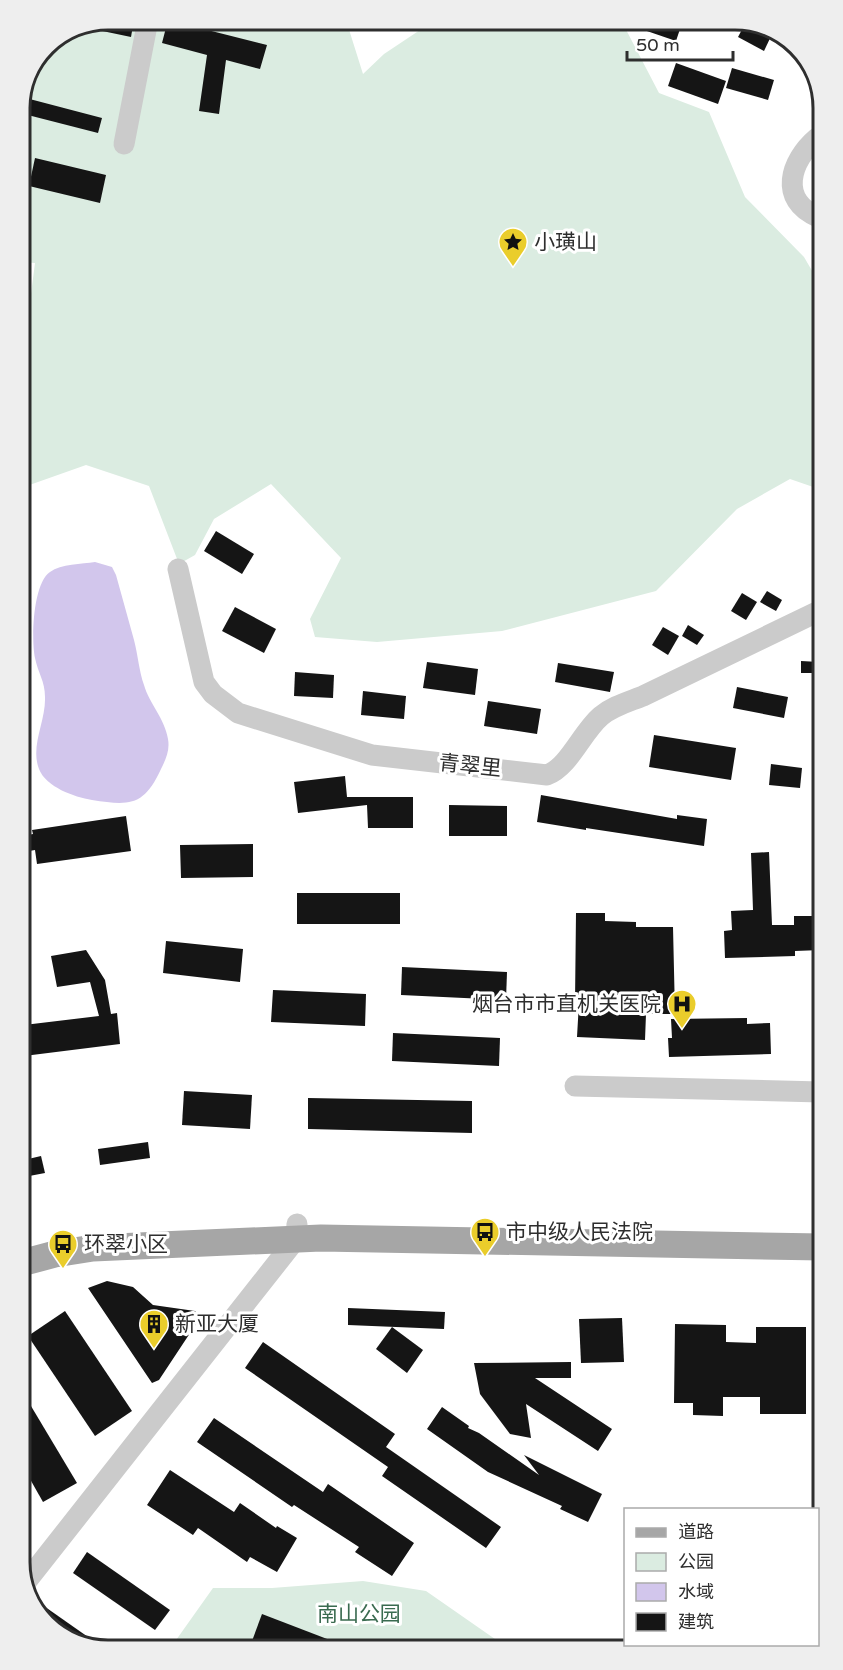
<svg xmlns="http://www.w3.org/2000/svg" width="843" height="1670" font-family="'Varela Round','Noto Sans SC',sans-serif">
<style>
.green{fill:#dbece1}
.water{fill:#d2c6ec}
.building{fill:#151515}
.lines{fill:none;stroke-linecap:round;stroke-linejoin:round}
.minor{stroke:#cbcbcb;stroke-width:21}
.major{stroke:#a6a6a6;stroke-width:27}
.labels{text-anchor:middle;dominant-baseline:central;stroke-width:6;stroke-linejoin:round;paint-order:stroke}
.poi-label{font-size:21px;fill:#2e2e2e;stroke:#fff;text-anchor:start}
.street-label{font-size:21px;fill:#2e2e2e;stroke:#fff}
.park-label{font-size:21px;fill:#3a6b50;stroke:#fff}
.rim{fill:none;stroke:#2e2e2e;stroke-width:3}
</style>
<rect width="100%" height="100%" fill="#fff"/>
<g class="green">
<path d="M108,20H346L363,74L384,54L435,20H621L659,93L709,112L745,197L804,257L818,281L819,489L790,479L737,509L656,591L502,631L377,642L315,637L310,619L341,558L271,484L214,519L195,555L179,564L149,486L86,465L21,488V371L35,263L20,262V103L46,45Z"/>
<path d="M363,1581L426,1591L505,1646L169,1650L213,1588H272Z"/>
</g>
<path class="water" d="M95,562L112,567L116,575C122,597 128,618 134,640C138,655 139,671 144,685C149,703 165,719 168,739C170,750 166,759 161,769C144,806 130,806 92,800C74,797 46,787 39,769C30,746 46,721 45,697C45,681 38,673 35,658C31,639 33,583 50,572C61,564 82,564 95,562Z"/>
<g class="building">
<path d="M108,20H134L131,37L88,28Z"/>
<path d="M168,20L267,45L260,69L226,60L219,114L199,111L207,55L162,43Z"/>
<path d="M644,20H683L676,41L641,29Z"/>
<path d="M746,22L773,32L764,51L738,37Z"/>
<path d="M676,63L726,81L718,104L668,86Z"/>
<path d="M732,68L774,80L768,100L726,88Z"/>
<path d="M22,97L102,118L98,133L20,113V103Z"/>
<path d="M35,158L106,175L100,203L29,186Z"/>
<path d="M216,531L254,554L242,574L204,551Z"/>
<path d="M767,591L782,600L776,611L760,602Z"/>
<path d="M742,593L757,602L746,620L731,611Z"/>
<path d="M235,607L276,629L264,653L222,631Z"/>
<path d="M688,625L704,635L697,645L682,636Z"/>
<path d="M663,627L679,636L668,655L652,645Z"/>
<path d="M801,661L819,662L820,673H801Z"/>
<path d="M427,662L478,669L475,695L423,688Z"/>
<path d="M558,663L614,672L610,692L555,682Z"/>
<path d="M295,672L334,675L333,698L294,696Z"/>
<path d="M737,687L788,697L784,718L733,708Z"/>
<path d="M363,691L406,696L404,719L361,715Z"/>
<path d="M488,701L541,709L537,734L484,726Z"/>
<path d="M654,735L736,748L731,780L649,767Z"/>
<path d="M771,764L802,768L800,788L769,785Z"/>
<path d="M345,776L347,797H413V828H368L367,805L298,813L294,782Z"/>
<path d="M541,795L677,819V815L707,819L704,846L586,828V830L537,822Z"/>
<path d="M449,805L507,806V836H449Z"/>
<path d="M126,816L131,851L37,864L35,850L23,852V836L33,834L32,830Z"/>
<path d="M253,844V877L181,878L180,845Z"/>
<path d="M769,852L772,925H794V916H821V950L795,951V956L725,958L724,931L732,930L731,911L753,910L751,853Z"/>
<rect x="297" y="893" width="103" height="31"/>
<path d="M576,913H605V921L636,922V927H673L675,1014H646L645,1040L577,1037L579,1002H575Z"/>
<path d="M166,941L243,949L240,982L163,973Z"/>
<path d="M86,950L105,980L111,1014L117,1013L120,1044L24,1056V1025L99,1016L90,982L57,987L51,956Z"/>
<path d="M402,967L507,972L506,1000L401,995Z"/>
<path d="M273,990L366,994L365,1026L271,1022Z"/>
<path d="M747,1018V1024L770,1023L771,1054L669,1057L668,1038H672L671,1019Z"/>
<path d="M393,1033L500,1038L499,1066L392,1061Z"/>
<path d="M184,1091L252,1095L250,1129L182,1125Z"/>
<path d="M308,1098L472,1101V1133L308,1129Z"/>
<path d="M148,1142L150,1158L100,1165L98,1149Z"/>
<path d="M41,1156L45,1173L24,1177V1160Z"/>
<path d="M107,1281L133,1287L153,1305L195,1311L200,1318L159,1380L152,1383L88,1288Z"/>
<path d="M348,1308L445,1312L444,1329L348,1325Z"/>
<path d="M65,1311L132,1411L95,1436L28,1336Z"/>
<path d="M622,1318L624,1362L581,1363L579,1319Z"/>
<path d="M675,1324L726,1325V1342L756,1343V1327H806V1414H760V1397H723V1416L693,1415V1403H674Z"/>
<path d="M392,1327L423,1350L407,1373L376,1349Z"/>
<path d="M263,1342L395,1434L386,1447L501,1527L486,1548L382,1476L388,1467L245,1368Z"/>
<path d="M571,1362V1378H535L612,1429L598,1451L526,1404L531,1438L510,1434L480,1394L474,1363Z"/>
<path d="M25,1396L77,1483L43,1502L26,1472Z"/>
<path d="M442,1407L469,1426L468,1428L479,1433L539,1475L524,1455L602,1494L588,1522L560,1509L562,1506L488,1472L427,1429Z"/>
<path d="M214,1418L323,1492L328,1484L414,1543L392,1576L355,1552L359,1547L294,1505L292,1507L197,1442Z"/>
<path d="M170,1470L234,1512L240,1503L276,1528L277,1526L297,1538L277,1572L250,1557L247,1562L198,1528L193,1535L147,1505Z"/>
<path d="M87,1552L170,1610L155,1630L73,1573Z"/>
<path d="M31,1597L98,1644L96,1648L55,1632L29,1599Z"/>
<path d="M262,1614L348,1647V1648L249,1649Z"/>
</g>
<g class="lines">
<g class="minor">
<path d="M817,138C790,161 778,200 818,217"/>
<path d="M124,144L148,20"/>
<path d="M178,569L204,682L213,694L238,713L372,755L547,775C569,767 582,732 601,716C613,706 628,702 643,696L819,611"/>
<path d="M575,1086L821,1092"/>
<path d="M26,1582L296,1239L297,1224"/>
</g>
<path class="major" d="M25,1262L55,1254L93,1248L321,1238L822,1247"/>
</g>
<defs>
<g id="sight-pin" transform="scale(1.5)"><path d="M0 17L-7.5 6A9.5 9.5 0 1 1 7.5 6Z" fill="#eacd2b" stroke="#fff"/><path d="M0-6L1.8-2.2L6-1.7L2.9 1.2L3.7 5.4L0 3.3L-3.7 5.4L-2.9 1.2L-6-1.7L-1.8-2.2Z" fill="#111"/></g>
<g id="hospital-pin" transform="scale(1.5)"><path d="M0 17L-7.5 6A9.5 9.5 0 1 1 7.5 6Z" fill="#eacd2b" stroke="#fff"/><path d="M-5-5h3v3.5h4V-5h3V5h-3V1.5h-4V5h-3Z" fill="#111"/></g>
<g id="bus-pin" transform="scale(1.5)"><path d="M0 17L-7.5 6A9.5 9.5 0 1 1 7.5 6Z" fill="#eacd2b" stroke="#fff"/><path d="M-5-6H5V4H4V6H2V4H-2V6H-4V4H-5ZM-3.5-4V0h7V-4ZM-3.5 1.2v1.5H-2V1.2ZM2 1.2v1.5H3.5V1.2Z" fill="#111"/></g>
<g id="building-pin" transform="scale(1.5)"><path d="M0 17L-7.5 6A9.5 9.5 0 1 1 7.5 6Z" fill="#eacd2b" stroke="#fff"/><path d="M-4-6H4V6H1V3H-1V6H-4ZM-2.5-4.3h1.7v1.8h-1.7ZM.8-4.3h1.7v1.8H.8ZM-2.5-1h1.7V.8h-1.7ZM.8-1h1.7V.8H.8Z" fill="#111"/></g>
</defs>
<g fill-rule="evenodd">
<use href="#sight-pin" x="513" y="242"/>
<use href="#hospital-pin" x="682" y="1004"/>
<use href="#bus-pin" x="485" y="1232"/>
<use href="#bus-pin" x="63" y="1244"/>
<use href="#building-pin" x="154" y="1324"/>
</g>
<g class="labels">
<g class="poi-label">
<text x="534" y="242">小璜山</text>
<text x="661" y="1004" text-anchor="end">烟台市市直机关医院</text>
<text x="506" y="1232">市中级人民法院</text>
<text x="84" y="1244">环翠小区</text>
<text x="175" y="1324">新亚大厦</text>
</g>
<g class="street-label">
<text transform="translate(470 766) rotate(6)">青翠里</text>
</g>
<g class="park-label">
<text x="359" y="1614">南山公园</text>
</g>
</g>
<path d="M0 0H843V1670H0ZM108 30H735A78 78 0 0 1 813 108V1562A78 78 0 0 1 735 1640H108A78 78 0 0 1 30 1562V108A78 78 0 0 1 108 30Z" fill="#eee" fill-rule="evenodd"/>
<path class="rim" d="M108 30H735A78 78 0 0 1 813 108V1562A78 78 0 0 1 735 1640H108A78 78 0 0 1 30 1562V108A78 78 0 0 1 108 30Z"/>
<rect x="624" y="1508" width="195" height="138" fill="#ffffff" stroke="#ababab" stroke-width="1.5"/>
<rect x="636" y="1528" width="30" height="9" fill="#a6a6a6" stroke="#ababab" stroke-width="1.5"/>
<text x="678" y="1538" font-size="18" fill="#2e2e2e">道路</text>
<rect x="636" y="1553" width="30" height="18" fill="#dbece1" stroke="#ababab" stroke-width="1.5"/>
<text x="678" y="1568" font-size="18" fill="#2e2e2e">公园</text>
<rect x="636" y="1583" width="30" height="18" fill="#d2c6ec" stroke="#ababab" stroke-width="1.5"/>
<text x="678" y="1598" font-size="18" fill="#2e2e2e">水域</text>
<rect x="636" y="1613" width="30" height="18" fill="#151515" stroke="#ababab" stroke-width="1.5"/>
<text x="678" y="1628" font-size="18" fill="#2e2e2e">建筑</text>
<path d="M627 51v9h106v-9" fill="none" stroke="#2e2e2e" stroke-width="3"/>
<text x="636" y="51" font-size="18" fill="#2e2e2e" stroke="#ffffff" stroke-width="4.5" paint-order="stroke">50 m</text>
</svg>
